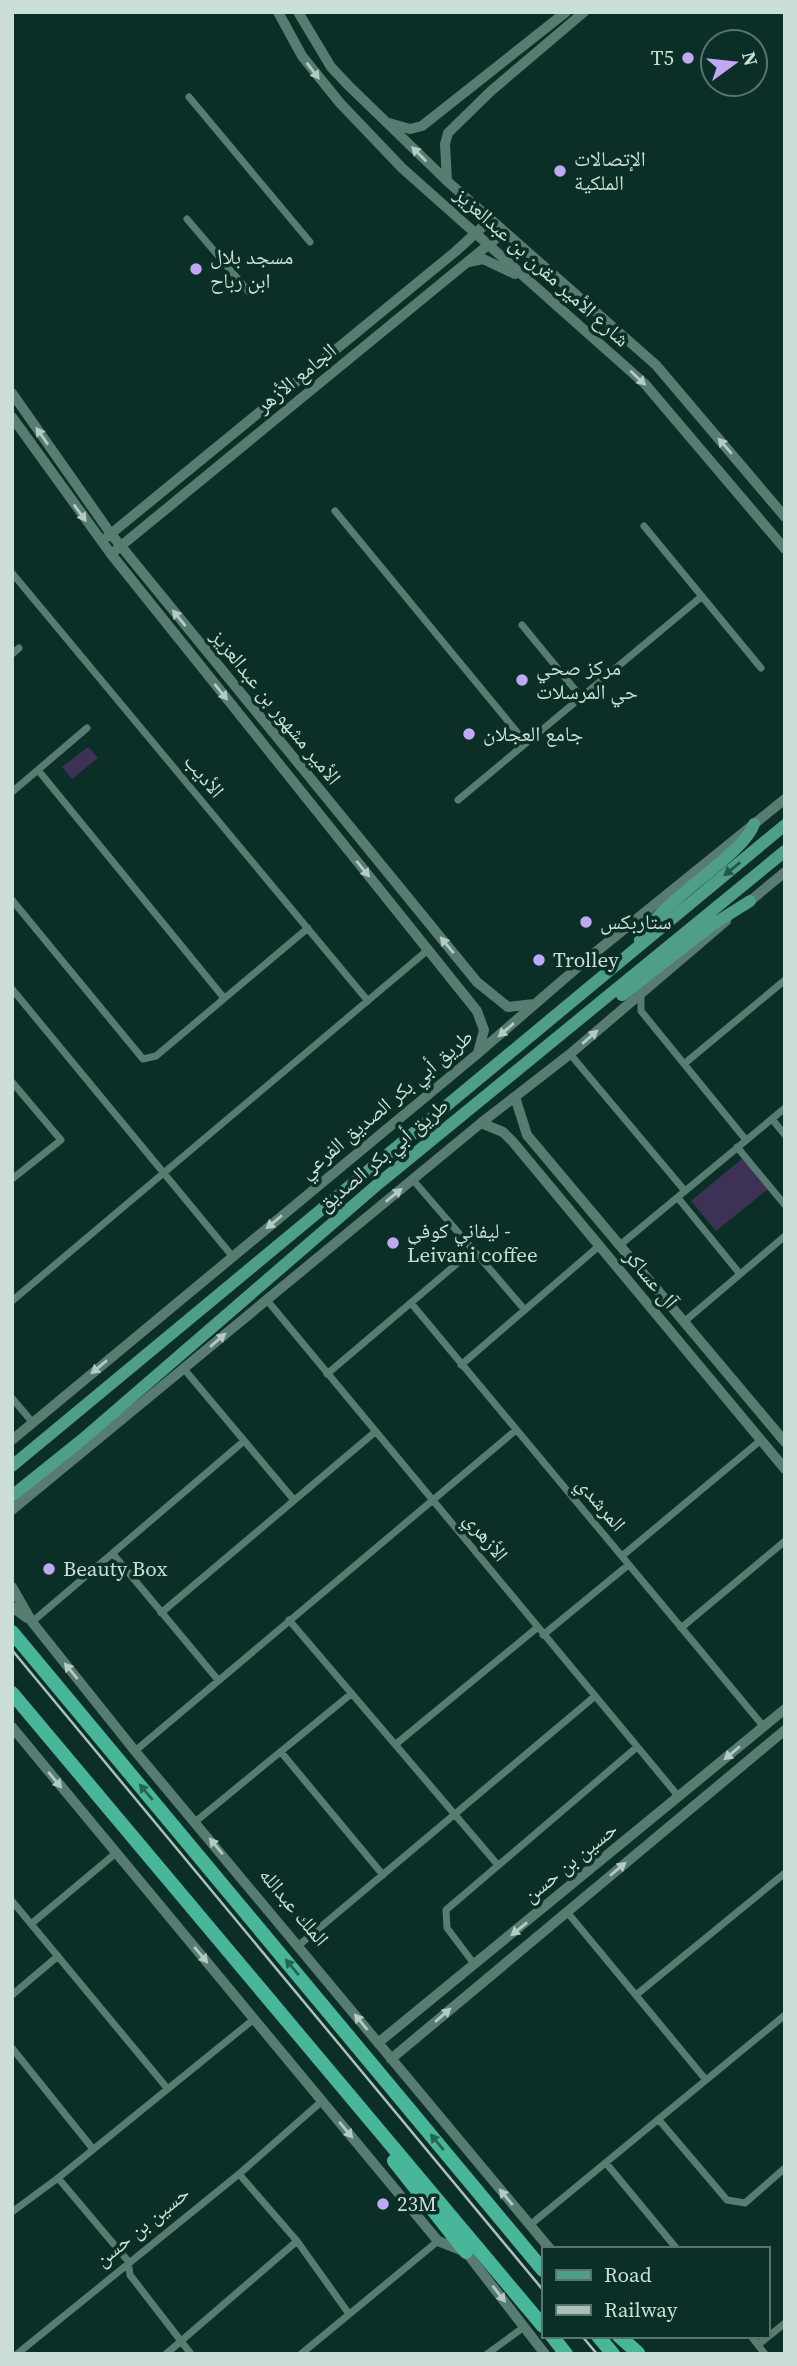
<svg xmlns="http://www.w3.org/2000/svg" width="797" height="2366" font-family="'Source Serif 4','Noto Naskh Arabic',serif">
	<rect width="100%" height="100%" fill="#0b2f26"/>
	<path fill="#3e3156" d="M88,747L98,758L72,779L62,767Z
		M743,1158L768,1189L716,1231L691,1201Z"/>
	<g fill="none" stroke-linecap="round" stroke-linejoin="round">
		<path stroke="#587c71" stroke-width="7" d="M189,97L310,242
			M187,219L249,292
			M335,511L526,743
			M644,526L761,668
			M12,573L368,1001
			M522,625L581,697
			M12,654L19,648
			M38,770L224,998
			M12,792L87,728
			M458,800L701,597
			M12,900L143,1059L156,1056L308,928
			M12,989L233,1257
			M641,994V1011L746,1140
			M570,1054L685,1191
			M684,1064L785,980
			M12,1082L61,1140L12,1179
			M772,1119L785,1135
			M737,1147L785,1205
			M413,1180L525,1310
			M678,1198L740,1274
			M620,1245L785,1108
			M266,1299L679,1797
			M12,1301L429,949
			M411,1303L764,1727
			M685,1321L785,1236
			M461,1365L599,1246
			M184,1369L294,1500
			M327,1374L473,1250
			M12,1398L33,1423
			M113,1554L218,1680
			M622,1556L761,1440
			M161,1613L375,1432
			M289,1620L497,1864
			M32,1622L244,1441
			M681,1628L785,1541
			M543,1635L627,1566
			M396,1744L538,1627
			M135,1751L516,1430
			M281,1752L383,1875
			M195,1822L351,1694
			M12,1901L167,2088
			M567,1912L706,2080
			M31,1924L116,1853
			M298,1946L594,1697
			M475,1965L447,1928L446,1910L637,1747
			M12,1995L58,1956
			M636,1995L785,1873
			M12,2048L93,2149
			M659,2120L727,2200L745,2203L785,2168
			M606,2163L677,2249
			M239,2174L297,2241L349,2314
			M58,2178L128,2261L130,2275L191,2354
			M12,2212L58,2178L254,2019
			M530,2225L785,2015
			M751,2336L765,2354
			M758,2345L785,2323
			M17,2354L239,2174L322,2101
			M166,2354L297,2241
			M301,2354L438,2241
			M487,2354L524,2327"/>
		<path stroke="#587c71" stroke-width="10" d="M278,12L302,56L340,103L402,168L645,384L785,549
			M298,12L331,67L349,86L447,181L656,365L785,517
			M389,123L410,129L422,126L566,12
			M447,181L445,144L448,133L491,91L584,12
			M469,262L483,259L515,274
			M12,393L111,534L477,982L508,1007L534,1004
			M12,417L111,554L477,1011L484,1030L478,1053
			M107,537L455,252L490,220
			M116,550L504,232
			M744,906L785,872
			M515,1097L527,1135L785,1442
			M481,1123L503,1132L513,1142L785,1469
			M12,1440L476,1055L586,960L785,799
			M12,1510L481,1123L570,1054L726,921
			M12,1587L32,1622L135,1751L550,2249
			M12,1607L27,1618
			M12,1727L438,2241L466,2252L545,2354
			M378,2043L785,1709
			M391,2059L785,1730"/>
		<path stroke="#4f9e89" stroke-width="12" d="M640,940C663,898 744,855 754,824
			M622,995L712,925L750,901
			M12,1466L785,825
			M12,1496L83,1439L378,1184L785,851"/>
		<path stroke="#49b599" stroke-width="14" d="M12,1632L543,2270
			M12,1693L543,2326
			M394,2161L466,2252
			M552,2336L566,2354
			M598,2336L613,2354
			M619,2336L638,2353"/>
		<path stroke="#aac0b8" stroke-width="2.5" d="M12,1650L543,2290
			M582,2336L597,2354"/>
	</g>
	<defs><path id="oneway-solid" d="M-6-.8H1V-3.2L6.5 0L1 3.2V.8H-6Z" transform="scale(1.75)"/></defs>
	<g fill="#b4cac3">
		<use href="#oneway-solid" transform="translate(313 71) rotate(53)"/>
		<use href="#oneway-solid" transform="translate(419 154) rotate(-135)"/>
		<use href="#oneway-solid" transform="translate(638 378) rotate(43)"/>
		<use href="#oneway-solid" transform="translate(42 436) rotate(-125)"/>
		<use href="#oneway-solid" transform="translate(725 446) rotate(-131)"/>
		<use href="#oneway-solid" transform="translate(80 513) rotate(54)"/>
		<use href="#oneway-solid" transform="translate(179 618) rotate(-129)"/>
		<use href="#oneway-solid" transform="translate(221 692) rotate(51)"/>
		<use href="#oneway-solid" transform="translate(363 869) rotate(51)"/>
		<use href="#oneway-solid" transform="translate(447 945) rotate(-130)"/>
		<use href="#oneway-solid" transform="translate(506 1030) rotate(139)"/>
		<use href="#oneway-solid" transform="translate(590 1037) rotate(-41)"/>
		<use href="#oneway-solid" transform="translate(394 1195) rotate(-39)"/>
		<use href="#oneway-solid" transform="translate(274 1222) rotate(140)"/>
		<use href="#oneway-solid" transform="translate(218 1340) rotate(-41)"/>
		<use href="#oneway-solid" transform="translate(99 1367) rotate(140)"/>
		<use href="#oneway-solid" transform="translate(71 1671) rotate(-129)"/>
		<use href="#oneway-solid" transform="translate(732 1753) rotate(140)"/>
		<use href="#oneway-solid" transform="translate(55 1780) rotate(50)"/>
		<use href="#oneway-solid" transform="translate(216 1846) rotate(-130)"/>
		<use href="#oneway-solid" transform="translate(618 1869) rotate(-40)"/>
		<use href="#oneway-solid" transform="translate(519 1929) rotate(141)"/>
		<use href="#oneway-solid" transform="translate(201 1955) rotate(50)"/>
		<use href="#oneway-solid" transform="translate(443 2015) rotate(-41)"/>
		<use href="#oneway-solid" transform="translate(361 2022) rotate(-129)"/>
		<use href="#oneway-solid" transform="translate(346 2130) rotate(50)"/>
		<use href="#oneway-solid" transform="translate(506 2197) rotate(-130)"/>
		<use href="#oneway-solid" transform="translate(499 2294) rotate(52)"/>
	</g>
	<use fill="#235649" href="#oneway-solid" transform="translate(732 869) rotate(141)"/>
	<g fill="#246554">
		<use href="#oneway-solid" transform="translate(146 1792) rotate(-130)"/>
		<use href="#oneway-solid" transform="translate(292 1967) rotate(-130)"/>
		<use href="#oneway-solid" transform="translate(437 2142) rotate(-130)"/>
	</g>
	<g fill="#c1a8f3" stroke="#0b2f26" stroke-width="2.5">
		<circle cx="688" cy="58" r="7"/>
		<circle cx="560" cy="171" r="7"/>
		<circle cx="196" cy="269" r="7"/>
		<circle cx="522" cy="680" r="7"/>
		<circle cx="469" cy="734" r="7"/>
		<circle cx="586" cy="922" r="7"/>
		<circle cx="539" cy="960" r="7"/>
		<circle cx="393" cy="1243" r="7"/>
		<circle cx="49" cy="1569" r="7"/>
		<circle cx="383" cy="2204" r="7"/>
	</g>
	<g text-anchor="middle" stroke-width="7" stroke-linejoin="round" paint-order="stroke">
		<g font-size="21" fill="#cbded7" stroke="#0b2f26" text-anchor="start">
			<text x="674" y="65" text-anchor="end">T5</text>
			<text x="574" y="166">الإتصالات<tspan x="574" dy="24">الملكية</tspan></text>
			<text x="210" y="264">مسجد بلال<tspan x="210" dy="24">ابن رباح</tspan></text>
			<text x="536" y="675">مركز صحي<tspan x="536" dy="24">حي المرسلات</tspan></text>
			<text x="483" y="741">جامع العجلان</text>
			<text x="600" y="929">ستاربكس</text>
			<text x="553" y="967">Trolley</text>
			<text x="407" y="1238">ليفاني كوفي -<tspan x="407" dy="24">Leivani coffee</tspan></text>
			<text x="63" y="1576">Beauty Box</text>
			<text x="397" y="2211">23M</text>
		</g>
		<g font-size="21" fill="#cbded7" stroke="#0b2f26">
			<text transform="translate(542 267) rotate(42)" y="7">شارع الأمير مقرن بن عبدالعزيز</text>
			<text transform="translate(296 378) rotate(-39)" y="7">الجامع الأزهر</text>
			<text transform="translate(276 707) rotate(51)" y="7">الأمير مشهور بن عبدالعزيز</text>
			<text transform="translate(204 776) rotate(50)" y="7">الأديب</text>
			<text transform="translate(386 1104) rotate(-40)" y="7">طريق أبي بكر الصديق الفرعي</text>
			<text transform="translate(383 1155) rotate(-40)" y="7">طريق أبي بكر الصديق</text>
			<text transform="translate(651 1279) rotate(50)" y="7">آل عساكر</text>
			<text transform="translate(601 1504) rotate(50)" y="7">المرشدي</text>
			<text transform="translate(486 1537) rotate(51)" y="7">الأزهري</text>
			<text transform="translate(570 1862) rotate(-39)" y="7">حسين بن حسن</text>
			<text transform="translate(294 1907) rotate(50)" y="7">الملك عبدالله</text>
			<text transform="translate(142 2226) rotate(-39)" y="7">حسين بن حسن</text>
		</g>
	</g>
	<rect width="797" height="2366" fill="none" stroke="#cbded7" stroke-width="28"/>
	<rect x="542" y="2247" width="228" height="91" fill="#0b2f26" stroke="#58756d" stroke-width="2"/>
	<rect x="556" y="2270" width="35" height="10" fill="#4f9e89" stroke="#58756d" stroke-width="2"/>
	<text x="604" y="2282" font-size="21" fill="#cbded7">Road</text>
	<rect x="556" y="2305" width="35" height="10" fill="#aac0b8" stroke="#58756d" stroke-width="2"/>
	<text x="604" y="2317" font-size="21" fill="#cbded7">Railway</text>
	<g transform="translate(734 63) rotate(75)"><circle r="33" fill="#0b2f26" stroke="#58756d" stroke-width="2"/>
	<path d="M0-5L12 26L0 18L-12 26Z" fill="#c1a8f3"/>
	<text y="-10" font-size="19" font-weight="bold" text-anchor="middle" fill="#cbded7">N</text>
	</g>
</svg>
